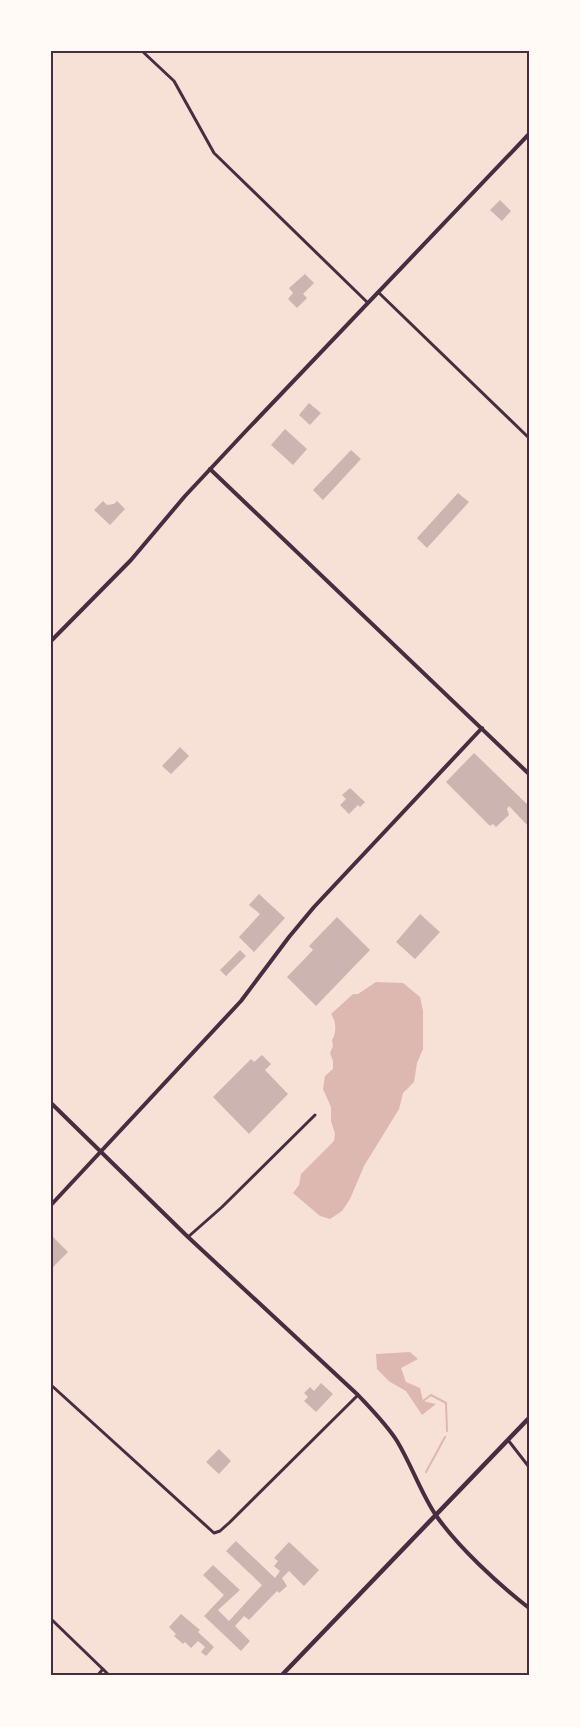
<svg xmlns="http://www.w3.org/2000/svg" width="580" height="1727" font-family="'IBM Plex Sans',sans-serif">
	<rect width="100%" height="100%" fill="#f7e1d7"/>
	<path fill="#dcb8b0" d="M376,982L403,983L420,997L423,1011V1049L417,1063L414,1082L403,1093L399,1109L364,1166L350,1199L342,1211L330,1219L320,1216L293,1193L299,1185L301,1174L334,1141L335,1134L331,1121V1107L323,1089L325,1076L333,1069V1061L330,1053L333,1046L332,1040C337,1032 336,1021 331,1014L353,994H358Z
		M410,1352L418,1359L401,1368L406,1382L420,1388L423,1401L436,1404L422,1415L406,1391L390,1382L377,1369L376,1354Z"/>
	<g fill="none" stroke-linecap="round" stroke-linejoin="round">
		<path stroke="#dcb8b0" stroke-width="2" d="M423,1401L431,1395L446,1403L447,1431
			M426,1472L445,1437"/>
	</g>
	<path fill="#ccb4b1" d="M500,200L511,211L502,221L490,210Z
		M305,274L314,283L303,294L307,298L297,308L288,299L293,293L289,288Z
		M309,403L321,413L310,425L299,415Z
		M285,429L307,449L293,465L271,445Z
		M351,450L361,459L323,500L313,490Z
		M458,493L469,502L427,548L417,538Z
		M103,501L107,505L114,504L117,501L125,509L110,525L94,510Z
		M180,747L189,756L171,774L162,766Z
		M474,753L529,806V827L509,806L507,809L509,815L496,827L493,824L490,826L446,782Z
		M350,788L365,802L360,807L358,805L349,814L340,805L346,799L342,795Z
		M259,894L285,918L254,952L239,937L260,914L249,905Z
		M420,914L440,932L415,959L396,942Z
		M337,917L370,950L316,1006L287,977L313,950L309,946Z
		M240,950L246,956L226,976L220,970Z
		M262,1055L271,1064L265,1070L288,1094L249,1134L213,1097L251,1059L254,1062Z
		M51,1235L68,1252L53,1267L51,1265Z
		M321,1383L333,1394L316,1412L304,1401L308,1397L304,1393L310,1387L314,1391Z
		M219,1449L231,1461L219,1474L206,1462Z
		M236,1541L275,1578L280,1571L274,1566L278,1561L274,1558L289,1542L319,1570L304,1586L289,1571L282,1578L287,1586L279,1593L277,1591L249,1620L244,1616L235,1626L250,1641L241,1651L204,1616L224,1595L203,1575L213,1565L240,1590L218,1610L229,1621L262,1585L226,1551Z
		M181,1614L200,1630L198,1632L214,1647L206,1656L201,1652L205,1647L198,1641L191,1648L185,1642L183,1644L174,1636L176,1634L169,1627Z"/>
	<g fill="none" stroke-linecap="round" stroke-linejoin="round">
		<path stroke="#4a2c40" stroke-width="3" d="M142,51L174,81L214,153L368,303
			M378,292L529,438
			M188,1237L222,1207L315,1115
			M51,1385L214,1533L220,1531L229,1523L358,1395
			M508,1440L529,1467
			M51,1619L110,1676
			M97,1676L103,1669"/>
		<path stroke="#4a2c40" stroke-width="4" d="M51,641L131,560L185,496L244,433L529,134
			M51,1103L188,1237L358,1395C372,1410 386,1424 397,1441C411,1464 420,1491 435,1514C457,1546 498,1584 529,1608
			M51,1205L241,1001L289,937L314,907L482,728"/>
		<path stroke="#4a2c40" stroke-width="4" d="M210,469L529,774"/>
		<path stroke="#4a2c40" stroke-width="4.5" d="M281,1676L529,1418"/>
	</g>
	<rect width="580" height="1727" fill="none" stroke="#fffaf5" stroke-width="105"/>
	<rect x="52" y="52" width="476" height="1622" fill="none" stroke="#4a2c40" stroke-width="2"/>
</svg>
